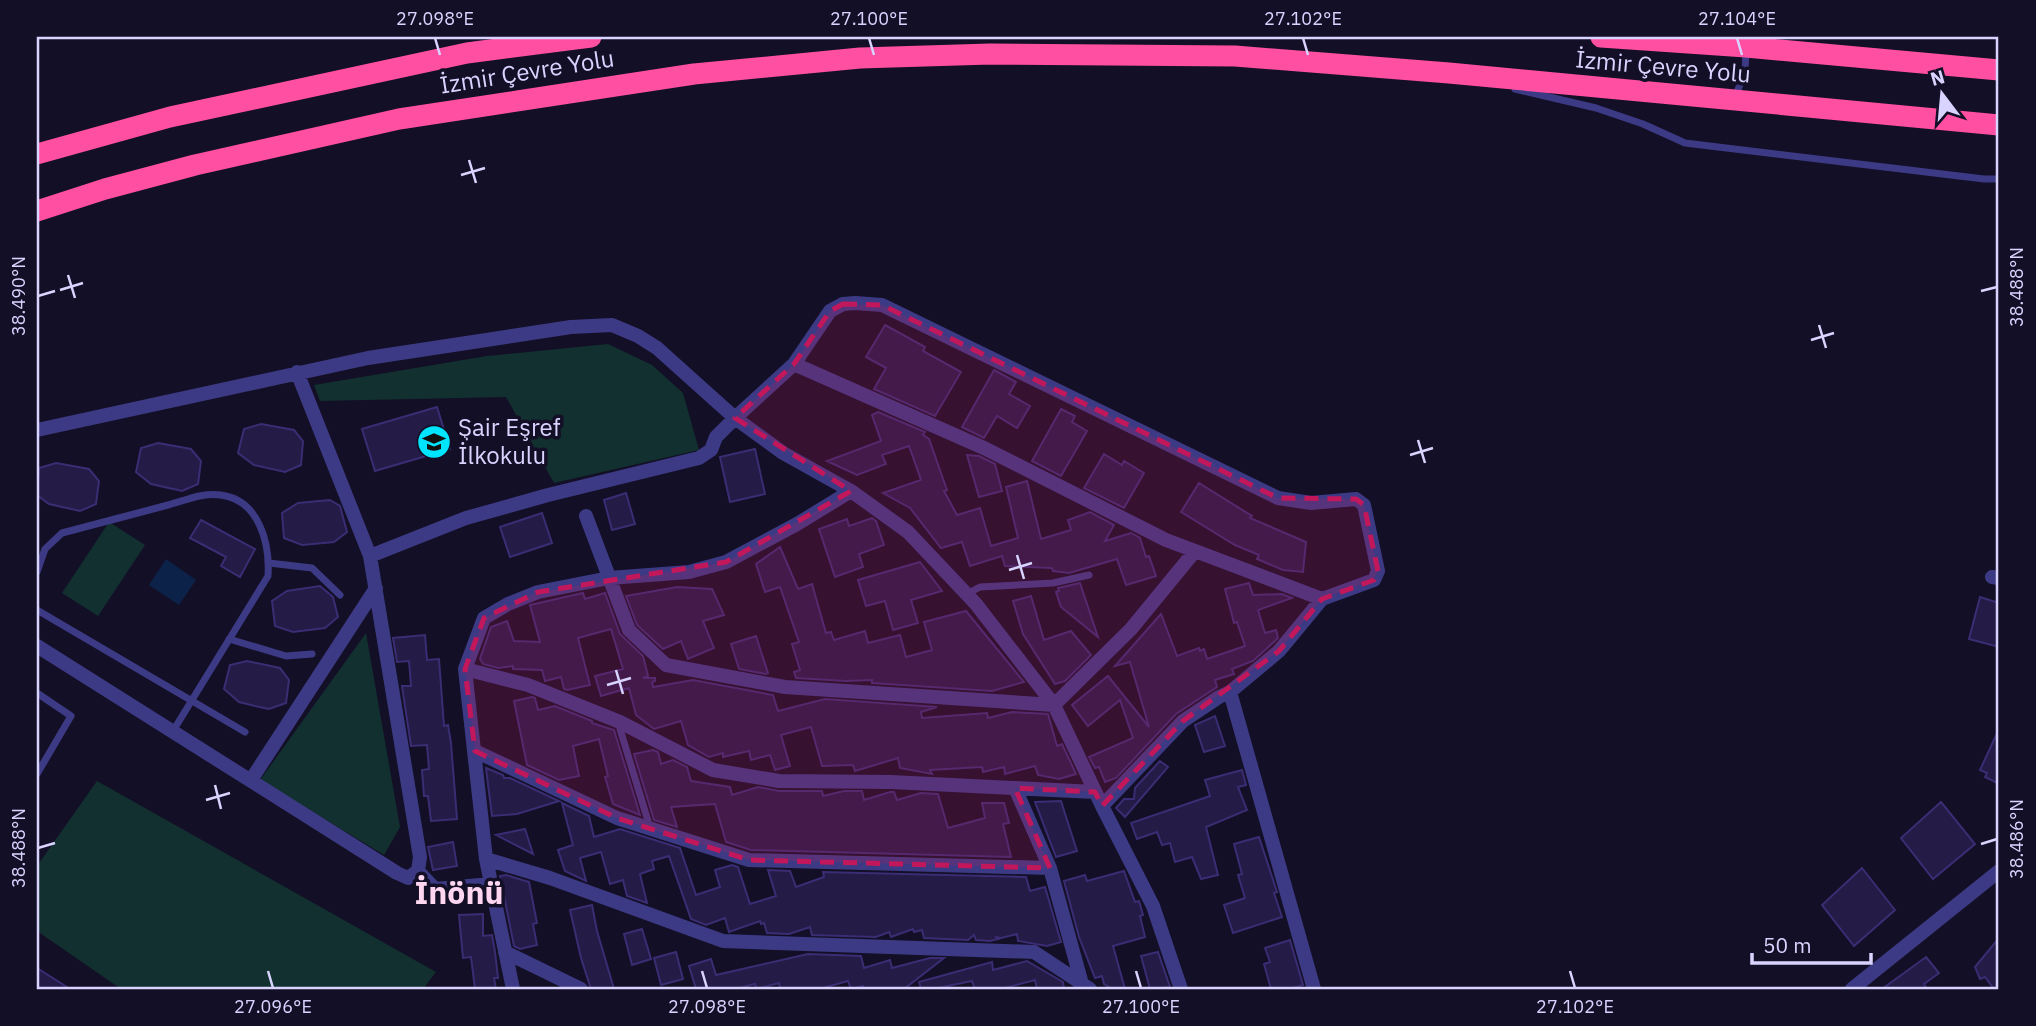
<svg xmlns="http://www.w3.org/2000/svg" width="2036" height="1026" font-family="'IBM Plex Sans',sans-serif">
	<rect width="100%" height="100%" fill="#130f26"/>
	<path fill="#12302f" d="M608,344L652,365L683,393L699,450L554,483L506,397L320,401L314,385L487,356Z
		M109,522L145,545L98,616L62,593Z
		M366,633L400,827L384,855L260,780Z
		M97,781L436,972L423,989H121L37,931V866Z"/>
	<path fill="#0c2248" d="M166,559L196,580L179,605L149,585Z"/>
	<path fill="#241b47" stroke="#3b2d73" stroke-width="2" d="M885,325L925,347L923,351L961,372L935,416L874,389L886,368L866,357Z
		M994,370L1016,382L1009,394L1030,406L1017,428L997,416L984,438L962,427Z
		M437,407L450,449L375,471L362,429Z
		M1061,409L1075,416L1072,422L1087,431L1061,476L1032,461Z
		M878,412L925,432L923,435L929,439L947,490L944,491L957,515L980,508L991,546L1018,538L1006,487L1027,481L1041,539L1071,530L1068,520L1090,512L1114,525L1105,541L1131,533L1140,538L1146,557L1149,556L1156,576L1126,585L1117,559L1069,573L1053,571L1052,568L1005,566L1002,556L970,566L962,542L941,548L910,508L883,493L921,480L909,446L882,455L886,464L857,475L827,461L881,441L872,415Z
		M261,424L294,430L303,441L301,465L285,472L254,465L238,453L244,429Z
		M158,443L191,449L201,461L198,484L182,491L151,484L136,472L141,448Z
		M755,449L765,494L730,502L720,457Z
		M1104,454L1122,465L1124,461L1144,473L1124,508L1084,488Z
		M967,455L979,456L995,464L1002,491L979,497Z
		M56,463L89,469L99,481L96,504L80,511L49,504L37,495L39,468Z
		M1199,483L1252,516L1250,518L1306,542L1303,572L1283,570L1257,559L1259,555L1235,545L1181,512Z
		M626,493L635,524L612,530L604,500Z
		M330,500L340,506L347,532L334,542L302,545L284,538L282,513L298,503Z
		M542,513L552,543L510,557L500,527Z
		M872,518L876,521L884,545L859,554L863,567L835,577L819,529L847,519L849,526Z
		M201,520L255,549L240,577L221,566L226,557L190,538Z
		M780,547L798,589L812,584L826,633L831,632L834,640L865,631L868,643L900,635L906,657L932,650L924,622L966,611L1024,682L992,691L872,683V680L846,681L796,678L794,672L800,670L792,644L799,642L780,587L765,592L756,564Z
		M920,562L942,591L911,600L918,623L893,630L885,601L866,606L858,580Z
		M1080,583L1098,637L1061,607L1056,592L1059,591L1058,588Z
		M1249,583L1253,595L1282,594L1292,598L1258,610L1265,633L1276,630L1278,638L1253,661L1232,669L1234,674L1215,680L1217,687L1176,714L1116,778L1105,782L1099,767L1095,768L1089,757L1133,738L1120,700L1088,726L1072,705L1108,676L1149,727L1130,662L1115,666L1161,614L1177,656L1199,648L1200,651L1204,649L1207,659L1245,646L1237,622L1234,623L1225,589Z
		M320,586L333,597L338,617L325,628L293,632L275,626L272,601L287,591Z
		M677,587L712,589L724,615L703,621L714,648L688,659L681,641L663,649L637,625L626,596Z
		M583,593L585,599L605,593L620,634L643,656L648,676L643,678H655V681L652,682L653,687L693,680L773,695L778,711L825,699L937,707L921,712L922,718L987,713L988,718L1012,712L1048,714L1057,746L1062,744L1076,774L1059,779L1038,775L1035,766L1005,774L1004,767L983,772L982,767L930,770L932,774L900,768L898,758L855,771L853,765L822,766L811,727L781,735L790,766L775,770L770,755L751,760L749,751L723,757V753L709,757L688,745L681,721L654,729L636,715L629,688L601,696L595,676L623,669L611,629L578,638L590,685L567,690L564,689L561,677L545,681L542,670L513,669V666L498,668L483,664L480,659L491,627L507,621L514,641L540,642L530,605Z
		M1031,596L1044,640L1071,631L1091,655L1065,681L1055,684L1023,634L1013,601Z
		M1980,597L1999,603V647L1969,639Z
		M425,635L427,660L439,659L444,726L448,725L451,743L457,819L431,821L428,796H424L422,770L429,769L427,745L411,746L402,686H411L409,661L397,662L393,638Z
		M756,636L768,673L766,674L739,669L731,644Z
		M247,661L280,668L289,680L286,703L269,709L259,707L239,702L224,689L230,665Z
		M532,697L535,698L538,710L555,706L592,721V723L614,730L640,815L613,804L605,777L608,776L599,739L573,746L579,776L559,780L527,765L514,701Z
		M1215,716L1225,746L1204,752L1195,725Z
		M1999,729V784L1985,777L1987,773L1980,770Z
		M653,750L658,752L661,764L673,760L687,767L691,781L730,787L732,795L758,787L779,791H822L823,796L844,791H862L864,800L890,792H894L897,800L921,793L938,794L948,828L985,818L982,803H1004L1009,823L1003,824L1011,857L751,850L726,842L715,804L671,807L677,827L654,820L634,754Z
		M1160,761L1168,767L1125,817L1116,808L1124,799H1134L1135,788Z
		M486,768L503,775L504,778H510L559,801L517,814L492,816Z
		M1242,770L1246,785L1238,787L1247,810L1206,827L1218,875L1201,879L1192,857L1175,862L1170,843L1162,845L1157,832L1137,839L1131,823L1210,796L1205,780Z
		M1061,801L1077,851L1056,857L1035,802Z
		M1941,802L1975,844L1933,879L1901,838Z
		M562,803L589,816L594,837L620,829L680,848L696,895L720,887L715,870L732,865L738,867L750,904L776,896L768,870L790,871L796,887L824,877L823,872L1026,877L1030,891L1045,887L1061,942L1047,946L1018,941L1017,934L1001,938L995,937L998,939L990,941L976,940L974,935L968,940L924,938L922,930L914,932L913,929L891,937L889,932L876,937L812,935L810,927L789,934L767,933L764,923L761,924L760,921L729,932L725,918L706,925L691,919L669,856L652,861L654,869L640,874L647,903L627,896L623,880L610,884L601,852L580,858L586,881L565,871L558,850L573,845Z
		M525,829L533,854L496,835Z
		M1259,837L1277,892L1274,893L1282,917L1233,933L1224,905L1245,898L1238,875L1242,874L1234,844Z
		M453,842L457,866L433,870L428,847Z
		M1862,868L1895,910L1854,946L1822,905Z
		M1124,871L1135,902L1139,901L1143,915L1140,916L1145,937L1113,946L1125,989H1113L1104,984L1102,976L1095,978L1079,937L1064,881L1085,875L1087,881Z
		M506,875L529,882L537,923L533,924L537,945L520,949L514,946L500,876Z
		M592,905L597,931L614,989H591L581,958L570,910Z
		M483,914V936L492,935L495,952L498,978H494L496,989H475L471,957L463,958L459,915Z
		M642,929L651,959L632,965L624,934Z
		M1999,938V989H1994L1985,977L1980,979L1975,967Z
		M1290,940L1303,985L1289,989H1271L1264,964L1270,962L1265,948Z
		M676,952L683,979L661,985L654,958Z
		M1158,952L1170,987L1150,989L1141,956Z
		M808,954L861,956L864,968L890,960L892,968L930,958H944L904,989H864L863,986L851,989L848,981L819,989H780L779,983L756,989L755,984L735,989H696L689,966L711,959L716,975Z
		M1926,957L1939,973L1924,984L1927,989H1882Z
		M1027,961L1063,982L1064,989H1037L1035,980L1001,989H975L972,981L933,989H921L919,982L992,962L993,970Z
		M37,968L70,989H37Z"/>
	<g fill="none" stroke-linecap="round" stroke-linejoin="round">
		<path stroke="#3d3a85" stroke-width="7" d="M1515,89L1596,108L1643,124L1685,143L1984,179H1999
			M1735,97L1745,72L1746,51
			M269,563L312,568L340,595
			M37,572L45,549L62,533C97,524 133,514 168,505C184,501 203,492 221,495C259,500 270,543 268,576L173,731
			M967,594L980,587L1053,583L1089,575
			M37,610L245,732
			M229,639L286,656L312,654
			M37,693L71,716L37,774
			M620,723V729L648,821V828"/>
		<path stroke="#3d3a85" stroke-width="14" d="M794,364L984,448L1166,540L1322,599
			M37,430L368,358L571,327L612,325L638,336L657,348L735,418L783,453L851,491
			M586,516L629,630L666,665L785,687L1054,705L1131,629L1195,551
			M370,556L466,518L548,495L699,458L711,450L716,437L735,418L794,364L830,311L843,304L855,303L882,305L1278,498L1311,503L1356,499L1364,505L1378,571L1374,580L1322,599L1279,651L1230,692L1219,697L1183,721L1102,806
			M1992,577L1999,578
			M37,646L397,873L408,878L418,871L420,857L370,556L297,372
			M465,669L528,685L620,722L713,770L779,781L891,782L1095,792
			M1230,692L1314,989
			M475,751L617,818L749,860L1050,868
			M251,780L376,588
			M1015,788L1050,868L1082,984
			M486,859L550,878L723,941L1034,952L1090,989
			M418,871L435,889L491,884
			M505,952L581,989
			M513,989L486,859L465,669L484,618L508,604L538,592L609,578L689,572L726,562L797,524L851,491L908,532L976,604L1054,705L1102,806L1153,906L1181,989
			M1852,989L1999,871"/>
		<path stroke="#ff4fa3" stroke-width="21" d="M1601,37L1746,47L1999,70
			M37,154L170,117L467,53L591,37
			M37,211L105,189L195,165L399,119L694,74L860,58L990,54L1235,56L1449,73L1999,125"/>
	</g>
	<path fill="#c2185b" fill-opacity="0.2" stroke="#c2185b" stroke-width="5" stroke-dasharray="14 9" stroke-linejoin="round" d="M843,304L882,305L1278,498L1356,499L1364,505L1378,571L1374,580L1322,599L1279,651L1183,721L1102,806L1095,792L1015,788L1050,868L749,860L617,818L475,751L465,669L484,618L538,592L726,562L851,491L735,418L794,364L830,311Z"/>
	<path fill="none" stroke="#d9d4ff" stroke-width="2.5" d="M435,38L440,55M869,38L874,55M1303,38L1308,55M1737,38L1742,55M469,160L476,183M461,175L485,168M68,275L75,298M60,290L83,283M1981,291L1997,287M38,296L55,291M1819,325L1826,348M1811,340L1834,333M1418,440L1425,463M1410,455L1433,448M1017,555L1024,579M1009,570L1032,563M616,670L623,694M607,685L631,678M215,785L221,809M206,800L230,793M1981,844L1997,839M38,848L55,843M268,971L273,988M702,971L707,988M1136,971L1141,988M1570,971L1575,988"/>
	<defs>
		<g id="school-disc" transform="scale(1.75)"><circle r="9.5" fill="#00e5ff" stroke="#130f26"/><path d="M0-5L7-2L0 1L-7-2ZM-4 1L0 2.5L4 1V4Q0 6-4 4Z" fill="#111"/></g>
	</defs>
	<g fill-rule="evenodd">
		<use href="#school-disc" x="434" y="442"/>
	</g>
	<g text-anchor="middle" stroke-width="7" stroke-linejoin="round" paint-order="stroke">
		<g font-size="24" fill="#d9d4ff" stroke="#130f26">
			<text transform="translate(1663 67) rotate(5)" y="8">İzmir Çevre Yolu</text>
			<text transform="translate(527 72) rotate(-9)" y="8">İzmir Çevre Yolu</text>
		</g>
		<g font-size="24" fill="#d9d4ff" stroke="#130f26" text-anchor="start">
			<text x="458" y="436">Şair Eşref<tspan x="458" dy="28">İlkokulu</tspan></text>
		</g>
		<g font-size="32" font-weight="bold" fill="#ffd6f0" stroke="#130f26">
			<text x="459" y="904">İnönü</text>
		</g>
	</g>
	<rect width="2036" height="1026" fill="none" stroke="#130f26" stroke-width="77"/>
	<g transform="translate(1942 94) rotate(344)" stroke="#130f26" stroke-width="5" paint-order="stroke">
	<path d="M0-5L12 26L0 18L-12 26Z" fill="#d9d4ff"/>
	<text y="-10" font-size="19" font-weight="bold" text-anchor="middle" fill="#d9d4ff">N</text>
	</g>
	<path d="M1752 953v10h119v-10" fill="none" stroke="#d9d4ff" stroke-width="3.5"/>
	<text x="1763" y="953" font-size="21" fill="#d9d4ff" stroke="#130f26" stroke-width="5" paint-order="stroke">50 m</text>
	<rect x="38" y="38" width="1959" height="950" fill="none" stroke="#d9d4ff" stroke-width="2.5"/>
	<g font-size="18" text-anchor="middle" fill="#d9d4ff">
		<text x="435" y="25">27.098°E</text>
		<text x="869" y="25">27.100°E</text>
		<text x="1303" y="25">27.102°E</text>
		<text x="1737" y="25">27.104°E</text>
		<text transform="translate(2017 287) rotate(-90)" y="6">38.488°N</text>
		<text transform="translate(19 296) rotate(-90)" y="6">38.490°N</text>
		<text transform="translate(2017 839) rotate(-90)" y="6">38.486°N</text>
		<text transform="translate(19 848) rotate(-90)" y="6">38.488°N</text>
		<text x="273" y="1013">27.096°E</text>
		<text x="707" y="1013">27.098°E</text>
		<text x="1141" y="1013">27.100°E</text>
		<text x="1575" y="1013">27.102°E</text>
	</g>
</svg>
